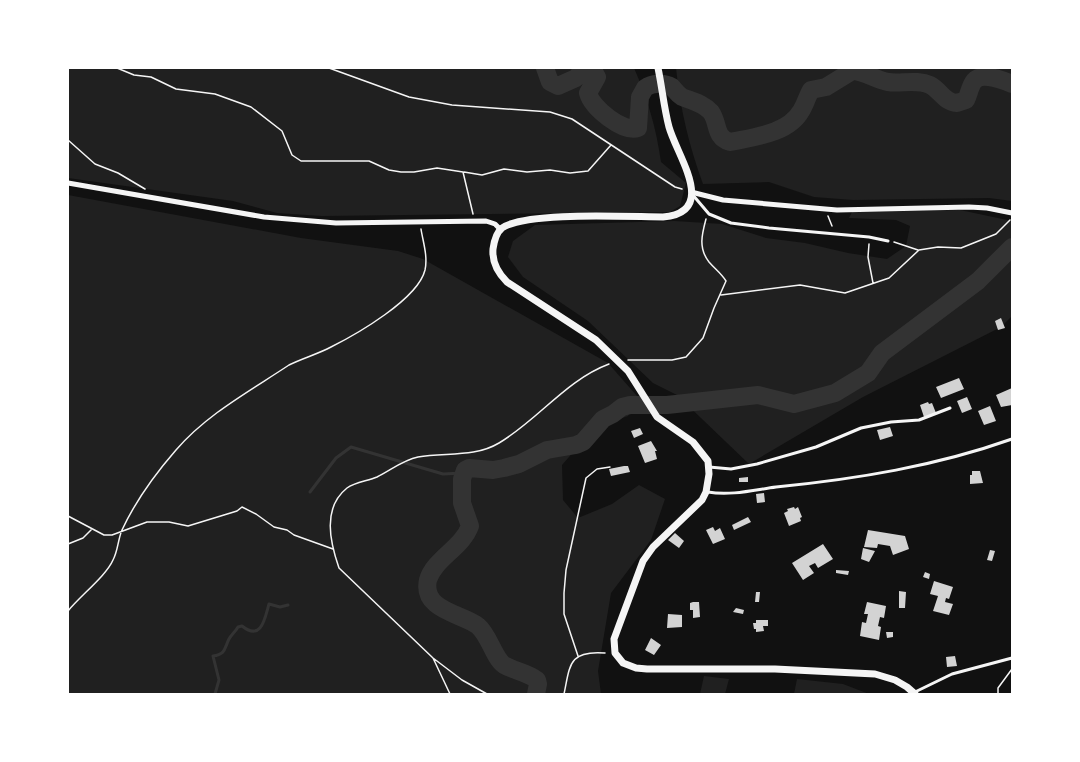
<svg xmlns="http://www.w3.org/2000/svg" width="1080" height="762" font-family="Figtree,sans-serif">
	<rect width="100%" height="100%" fill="#111"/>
	<path fill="#202020" d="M68,68H634C648,100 656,127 661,162L686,183L680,206L670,212L322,216L277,213L233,201L68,178Z
		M676,68H1012V201L989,198L853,200L814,197L769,182L703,184C689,146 680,108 676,68Z
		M68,195L301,238L398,251L423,259L608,363L637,396L628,416L595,427L562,465L563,500L578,518L612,504L639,485L665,499L651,540L611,593L598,671L601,694H68Z
		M960,210L1012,221V316L1001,327L863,397L749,464L677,395L653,383L588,321L523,277L508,257L513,241L535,225L674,221L722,224L766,238L805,243L848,253L887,259L906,246L910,226L896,220L849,218L852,212Z
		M704,676L729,679L725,694H700Z
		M797,679L843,684L869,694H794Z"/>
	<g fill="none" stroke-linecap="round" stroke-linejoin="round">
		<path stroke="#333" stroke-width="3" d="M310,492L336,458L351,447L443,474L463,473
			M215,694L219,680L213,656C226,654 224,649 229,639C231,635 236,631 238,627L242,626C262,642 265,617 269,604L280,607L288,605"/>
		<path stroke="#333" stroke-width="18" d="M545,68L550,82L558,86L576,78L584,68
			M592,68L597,77L588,93C592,108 623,133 638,128L640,97L645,88C652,83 664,82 672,87C675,90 677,94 682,97C692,101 703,103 711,112C719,123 714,137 730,142C753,137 788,134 801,111C805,105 807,97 811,90L826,87L852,71C865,71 875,80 888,82C901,84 917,79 930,85C941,91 944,102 957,103L966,100C969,94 970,86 974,81C982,72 1003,80 1012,84
			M536,694L538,684L537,680C527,672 514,671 504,665C494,658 489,635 478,626C464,614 421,611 428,580C434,559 462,548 470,526L462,503V479L465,470L469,468L493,470L504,468L519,464L547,450L576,445L583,442L603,419L613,414L622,407L630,405H667L758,395L794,404L835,393L868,373L882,353L978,281L1012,247"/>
	</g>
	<path fill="#d3d3d3" d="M1001,318L1005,328L998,330L995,321Z
		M959,378L964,389L941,398L936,387Z
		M1012,388V405L1001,407L996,395Z
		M967,397L972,409L962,413L957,401Z
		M928,402L929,404L932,403L936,413L924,417L920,405Z
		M990,406L996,421L984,425L978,411Z
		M890,427L893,436L880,440L877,430Z
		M640,428L643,434L634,438L631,431Z
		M651,441L657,451H655L657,459L645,463L638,446Z
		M624,466H628L630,472L611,476L609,469Z
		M972,471H980L983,483L970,484V475H972Z
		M748,477V482H739V478Z
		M764,493L765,502L757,503L756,494Z
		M794,507L795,509L798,507L802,517L800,518L801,521L789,526L784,513L788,511L787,509Z
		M748,517L751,522L734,530L732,525Z
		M713,527L715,531L720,528L725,539L713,544L706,530Z
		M868,530L905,536L909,549L893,555L890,546L878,544L877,548L864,547Z
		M675,533L684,541L679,548L668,540Z
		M823,544L833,559L818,568L815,563L809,566L814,573L803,580L792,563Z
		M863,548L875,551L869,562L861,559Z
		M990,550L995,551L992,561L987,560Z
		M836,570L849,571L848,575L836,573Z
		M925,572L930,574L929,579L923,577Z
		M934,581L953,587L949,599L946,598L945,602L953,604L949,615L933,611L938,596L930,594Z
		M899,591L906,592L905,608H899Z
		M756,592H760L759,602H755Z
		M693,602H699L700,617L693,618V610H690V603Z
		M867,602L886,606L884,618L880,617L878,626L881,627L879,640L860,636L862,622L866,623L868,614H864Z
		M736,608L744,610L743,614L733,612Z
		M668,614L682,615V627L667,628Z
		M756,620H768V626H763L764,631L756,632V629H754L753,623H756Z
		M886,632H893V637L887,638Z
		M651,638L661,645L654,655L645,650Z
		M955,656L957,666L947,667L946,657Z"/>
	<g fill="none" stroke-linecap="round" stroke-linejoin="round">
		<path stroke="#f5f5f5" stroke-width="1.5" d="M117,68L134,75L151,77L176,89L215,94L251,107L282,131L292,155L301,161H369L389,170L401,172H414L437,168L463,172L473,214
			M329,68L409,97L452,105L550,112L572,119L675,187L682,189
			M68,140L95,164L118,173L145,189
			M464,172L482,175L504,169L527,172L550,170L570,173L588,171L611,145
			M828,216L832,226
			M894,242L918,250
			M869,244L868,257L873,283
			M721,295L800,285L845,293L889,278L919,250L938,247L961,248L996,234L1010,220
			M628,360H672L686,357L703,338L714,308L726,281C721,273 715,269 709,262C698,248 702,234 706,219
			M68,516L104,535H112L147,522H169L188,526L237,511L242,507L256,514L274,527L287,530L294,535L333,549
			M68,544L83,538L91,530
			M68,611C80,596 106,576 113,560C118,551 118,539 122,530C135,502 156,473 176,450C207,414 250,391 289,365C303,358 318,354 331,347C357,334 418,299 425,270C428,256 423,242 421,229
			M578,656L564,614V593L566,570L586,478L597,469L610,467
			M433,658L450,694
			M487,694L462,680L433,658L339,568C330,542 322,508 347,488C355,482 368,481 377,477C391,470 403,460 418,457C445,452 474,458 499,443C538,420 566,380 609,364
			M564,694C570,666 568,650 605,653
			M998,694V688L1012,669"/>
		<path stroke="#f5f5f5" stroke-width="3" d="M692,194L709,214L731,223L769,228L869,237L888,241
			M709,467L731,469L757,464L816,447L861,428L891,422L919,420L950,408
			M708,492C730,496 754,490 776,487C857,479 936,466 1012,439
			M915,692L952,674L1012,658"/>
		<path stroke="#f5f5f5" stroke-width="5" d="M68,183L264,217L336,223L486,221L495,224L500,229
			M691,192L723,200L837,210L969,207L987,208L1012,213"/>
		<path stroke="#f5f5f5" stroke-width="7" d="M658,68C662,87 664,108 669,127C677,156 719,212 663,217C631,217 526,211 502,228C497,232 494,242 493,249C492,261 498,273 507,282L596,340L628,371L657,417L693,442L708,461L709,474L706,492L702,500L653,547L643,561L614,639L615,653L623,663L636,668L647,669H775L875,674L895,680L907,687L915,694"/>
	</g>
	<rect width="1080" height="762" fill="none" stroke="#ffffff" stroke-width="138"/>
</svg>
